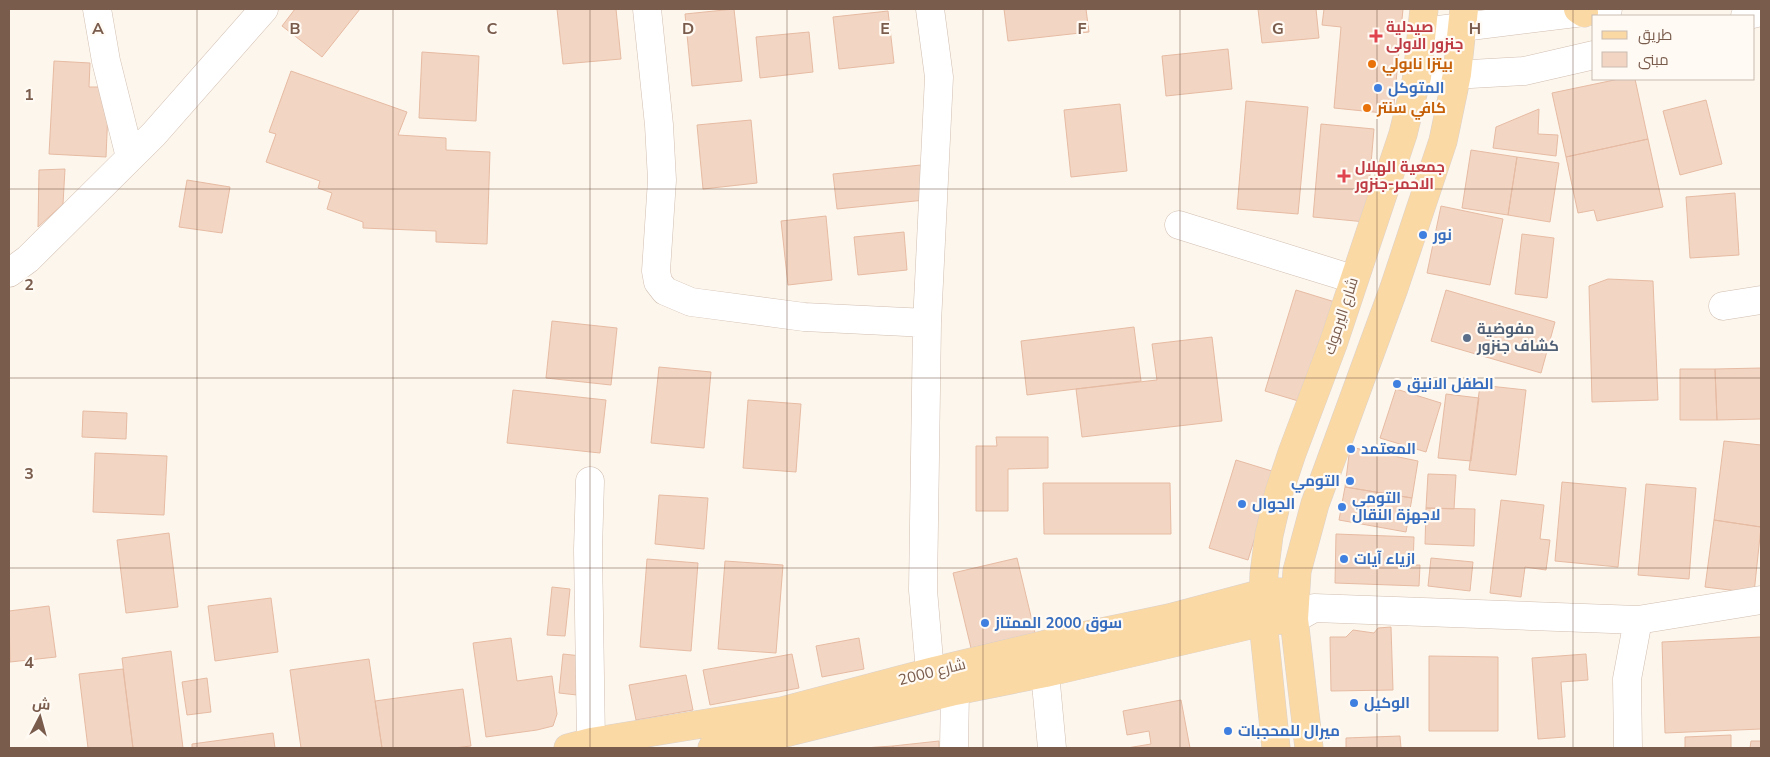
<svg xmlns="http://www.w3.org/2000/svg" width="1770" height="757" font-family="'Nunito Sans',Cairo,sans-serif">
	<rect width="100%" height="100%" fill="#fdf6ec"/>
	<path fill="#f3d5c3" stroke="#e6bba3" d="M295,9H360L322,57L282,26Z
		M557,9H616L621,59L563,64Z
		M734,9L742,81L692,86L685,14Z
		M1004,9H1086L1089,32L1008,41Z
		M1258,9H1316L1319,38L1262,43Z
		M1324,9H1403L1393,114L1334,108L1341,27L1322,25Z
		M888,11L894,63L839,69L833,17Z
		M809,32L813,72L760,78L756,37Z
		M1228,49L1232,89L1166,96L1162,56Z
		M422,52L479,56L476,121L419,118Z
		M54,61L90,63L89,87H109L106,157L49,154Z
		M291,71L407,112L398,135L446,138V150L490,152L487,244L436,242V231L363,228V222L327,209L332,193L318,188L320,181L266,162L276,134L269,132Z
		M1619,79H1635L1648,139L1566,157L1552,93Z
		M1706,100L1722,164L1680,175L1663,111Z
		M1246,101L1308,107L1298,214L1237,209Z
		M1120,104L1127,171L1071,177L1064,110Z
		M1539,109L1538,134L1558,135L1556,156L1493,148L1496,127Z
		M751,120L757,183L703,189L697,125Z
		M1321,124L1374,129L1366,222L1313,217Z
		M1648,139L1663,207L1597,221L1594,210L1578,213L1566,157Z
		M1471,150L1517,157L1508,215L1462,208Z
		M1517,157L1559,163L1550,222L1508,215Z
		M921,165L925,200L837,209L833,174Z
		M65,169L63,204L38,227L39,170Z
		M187,180L230,187L222,233L179,227Z
		M1735,193L1739,255L1690,258L1686,197Z
		M1441,206L1503,219L1490,285L1427,273Z
		M826,216L832,280L788,285L781,221Z
		M904,232L907,270L858,275L854,237Z
		M1522,234L1554,238L1547,298L1515,294Z
		M1608,279L1653,281L1658,400L1592,402L1589,286Z
		M1296,290L1335,302L1305,403L1265,391Z
		M1446,290L1555,322L1541,373L1431,341Z
		M552,321L617,328L611,385L546,378Z
		M1134,327L1141,381L1027,395L1021,341Z
		M1212,337L1222,421L1082,437L1076,389L1157,380L1152,344Z
		M659,367L711,372L704,448L651,443Z
		M1761,368V419L1717,420L1715,369Z
		M1680,369H1715L1717,420H1680Z
		M1480,385L1526,390L1516,475L1469,470Z
		M1396,389L1441,403L1426,452L1380,438Z
		M513,390L606,400L600,453L507,443Z
		M1446,394L1479,398L1471,461L1438,458Z
		M748,400L801,404L796,472L743,468Z
		M83,411L127,413L126,439L82,437Z
		M996,437H1048V468L1008,469V511H976V446H997Z
		M1724,441L1761,445V527L1714,520Z
		M1350,447L1418,461L1412,498L1345,487Z
		M95,453L167,456L164,515L93,512Z
		M1236,460L1275,472L1248,560L1209,548Z
		M1428,474L1456,475L1454,509L1426,508Z
		M1562,482L1626,488L1618,567L1555,561Z
		M1043,483H1170L1171,534H1044Z
		M1646,484L1696,488L1689,579L1638,575Z
		M1345,487L1412,498L1406,532L1339,520Z
		M659,495L708,498L704,549L655,544Z
		M1501,500L1544,505L1540,539L1550,540L1546,570L1525,567L1521,597L1490,593Z
		M1426,508L1475,509L1474,546L1425,544Z
		M1714,520L1761,527L1754,593L1705,587Z
		M169,533L178,607L126,613L117,540Z
		M1336,534L1414,537L1413,565H1420L1419,586L1335,583Z
		M1017,558L1035,633L971,648L953,573Z
		M1431,558L1473,562L1470,591L1428,586Z
		M647,559L698,563L691,651L640,647Z
		M725,561L783,565L776,653L718,649Z
		M552,587L570,589L565,636L547,635Z
		M271,598L278,652L215,661L208,606Z
		M49,606L56,657L10,662L9,611Z
		M1391,627L1393,690L1331,691L1330,637H1346L1353,630L1374,633L1378,628Z
		M1761,637V729L1665,733L1662,642Z
		M511,638L517,681L552,676L557,714L553,726L537,730L486,737L473,643Z
		M859,638L864,669L822,677L816,646Z
		M171,651L183,748H133L122,658Z
		M563,654L581,656L577,695L559,693Z
		M792,654L799,688L710,705L703,670Z
		M1586,654L1588,680L1561,682L1565,737L1538,739L1532,658Z
		M1429,656L1498,657V731H1429Z
		M369,659L382,748H301L290,670Z
		M123,669L133,748H88L79,674Z
		M686,675L693,710L636,720L629,685Z
		M207,678L211,712L187,715L182,682Z
		M463,689L471,746L454,748H382L375,701Z
		M1181,700L1190,748H1127L1151,744L1149,731L1127,735L1123,711Z
		M273,733L275,748H192V744Z
		M1731,735V748H1685V737Z
		M1400,736L1401,748H1346V738Z
		M939,741V748H893V746Z
		M1751,741H1761V748H1750Z
		M893,746V748H864Z"/>
	<g fill="none" stroke-linecap="round" stroke-linejoin="round">
		<g stroke="#d1beb0" stroke-width="29">
			<path id="minor" d="M97,9L106,61L130,157
				M647,9L659,125L662,180L656,271L658,282L665,291L691,302L804,317L927,323
				M1745,16L1761,12
				M1422,32L1608,9
				M1417,77L1524,71L1594,55
				M1179,225L1353,279
				M9,273L28,259L154,134L264,9
				M1723,306L1761,300
				M590,481L588,550L591,742
				M1294,619L1314,608L1638,620L1761,600
				M930,672L923,590L927,323L939,77L930,9
				M1045,673L1052,748
				M954,748L955,691
				M1628,748L1627,679L1638,620"/>
		</g>
		<g stroke="#dad1cd" stroke-width="29">
			<path id="major" d="M1578,9L1584,13
				M568,748L591,742L782,711L930,672L1059,641L1169,618L1263,593L1281,592
				M712,748L789,732L955,691L1045,673L1263,622L1281,620
				M1276,748L1263,622L1264,574L1269,535L1279,492L1292,453L1333,344L1403,134L1417,77L1424,9
				M1309,748L1294,619L1297,571L1315,504L1394,288L1443,141L1457,74L1464,9"/>
		</g>
		<use href="#minor" stroke="#fff" stroke-width="28"/>
		<use href="#major" stroke="#fbd9a5" stroke-width="28"/>
	</g>
	<path fill="none" stroke="#7a5c4d" stroke-width="1" stroke-opacity="0.55" d="M197,9V748M393,9V748M590,9V748M787,9V748M983,9V748M1180,9V748M1377,9V748M1573,9V748M9,189H1761M9,378H1761M9,568H1761"/>
	<g fill="#e0444e" stroke="#fffaf3" stroke-width="2">
		<path d="M1373.5 28.5h5v5h5v5h-5v5h-5v-5h-5v-5h5z"/>
		<path d="M1341.5 168.5h5v5h5v5h-5v5h-5v-5h-5v-5h5z"/>
	</g>
	<g fill="#e8710a" stroke="#fffaf3" stroke-width="2">
		<circle cx="1372" cy="64" r="5"/>
		<circle cx="1367" cy="108" r="5"/>
	</g>
	<g fill="#3f7fe0" stroke="#fffaf3" stroke-width="2">
		<circle cx="1378" cy="88" r="5"/>
		<circle cx="1423" cy="235" r="5"/>
		<circle cx="1397" cy="384" r="5"/>
		<circle cx="1351" cy="449" r="5"/>
		<circle cx="1350" cy="481" r="5"/>
		<circle cx="1242" cy="504" r="5"/>
		<circle cx="1342" cy="507" r="5"/>
		<circle cx="1344" cy="559" r="5"/>
		<circle cx="985" cy="623" r="5"/>
		<circle cx="1354" cy="703" r="5"/>
		<circle cx="1228" cy="731" r="5"/>
	</g>
	<circle fill="#5c6f8a" stroke="#fffaf3" stroke-width="2" cx="1467" cy="338" r="5"/>
	<g text-anchor="middle" stroke-width="4.5" stroke-linejoin="round" paint-order="stroke">
		<g font-size="15" font-weight="bold" fill="#be3a42" stroke="#fffaf3" text-anchor="start">
			<text x="1386" y="32">صيدلية<tspan x="1386" dy="17">جنزور الاولى</tspan></text>
			<text x="1355" y="172">جمعية الهلال<tspan x="1355" dy="17">الاحمر-جنزور</tspan></text>
		</g>
		<g font-size="15" font-weight="bold" fill="#c56008" stroke="#fffaf3" text-anchor="start">
			<text x="1382" y="69">بيتزا نابولي</text>
			<text x="1377" y="113">كافي سنتر</text>
		</g>
		<g font-size="15" font-weight="bold" fill="#366cbe" stroke="#fffaf3" text-anchor="start">
			<text x="1388" y="93">المتوكل</text>
			<text x="1433" y="240">نور</text>
			<text x="1407" y="389">الطفل الانيق</text>
			<text x="1361" y="454">المعتمد</text>
			<text x="1340" y="486" text-anchor="end">التومي</text>
			<text x="1352" y="503">التومي<tspan x="1352" dy="17">لاجهزة النقال</tspan></text>
			<text x="1252" y="509">الجوال</text>
			<text x="1354" y="564">ازياء آيات</text>
			<text x="995" y="628">سوق 2000 الممتاز</text>
			<text x="1364" y="708">الوكيل</text>
			<text x="1238" y="736">ميرال للمحجبات</text>
		</g>
		<g font-size="15" fill="#7a5c4d" stroke="#fffaf3">
			<text transform="translate(1341 316) rotate(-72)" y="5">شارع اليرموك</text>
			<text transform="translate(932 672) rotate(-14)" y="5">شارع 2000</text>
		</g>
		<g font-size="15" font-weight="bold" fill="#4e5e75" stroke="#fffaf3" text-anchor="start">
			<text x="1477" y="334">مفوضية<tspan x="1477" dy="17">كشاف جنزور</tspan></text>
		</g>
	</g>
	<g font-size="16" text-anchor="middle" font-weight="bold" fill="#7a5c4d" stroke="#fffaf3" stroke-width="4.5" stroke-linejoin="round" paint-order="stroke">
		<text x="98" y="34">A</text>
		<text x="295" y="34">B</text>
		<text x="492" y="34">C</text>
		<text x="688" y="34">D</text>
		<text x="885" y="34">E</text>
		<text x="1082" y="34">F</text>
		<text x="1278" y="34">G</text>
		<text x="1475" y="34">H</text>
		<text x="29" y="100">1</text>
		<text x="29" y="290">2</text>
		<text x="29" y="479">3</text>
		<text x="29" y="668">4</text>
	</g>
	<rect width="1770" height="757" fill="none" stroke="#7a5c4d" stroke-width="20"/>
	<rect x="1592" y="15" width="162" height="65" fill="#fffaf3" stroke="#cabbb1"/>
	<rect x="1602" y="31" width="25" height="8" fill="#fbd9a5" stroke="#cabbb1"/>
	<text x="1638" y="40" font-size="15" fill="#7a5c4d">طريق</text>
	<rect x="1602" y="52" width="25" height="15" fill="#f3d5c3" stroke="#cabbb1"/>
	<text x="1638" y="65" font-size="15" fill="#7a5c4d">مبنى</text>
	<g transform="translate(40 717) rotate(6)" stroke="#fffaf3" stroke-width="4" paint-order="stroke">
	<path d="M0-4L9 19L0 12L-9 19Z" fill="#7a5c4d"/>
	<text y="-8" font-size="14" font-weight="bold" text-anchor="middle" fill="#7a5c4d">ش</text>
	</g>
</svg>
